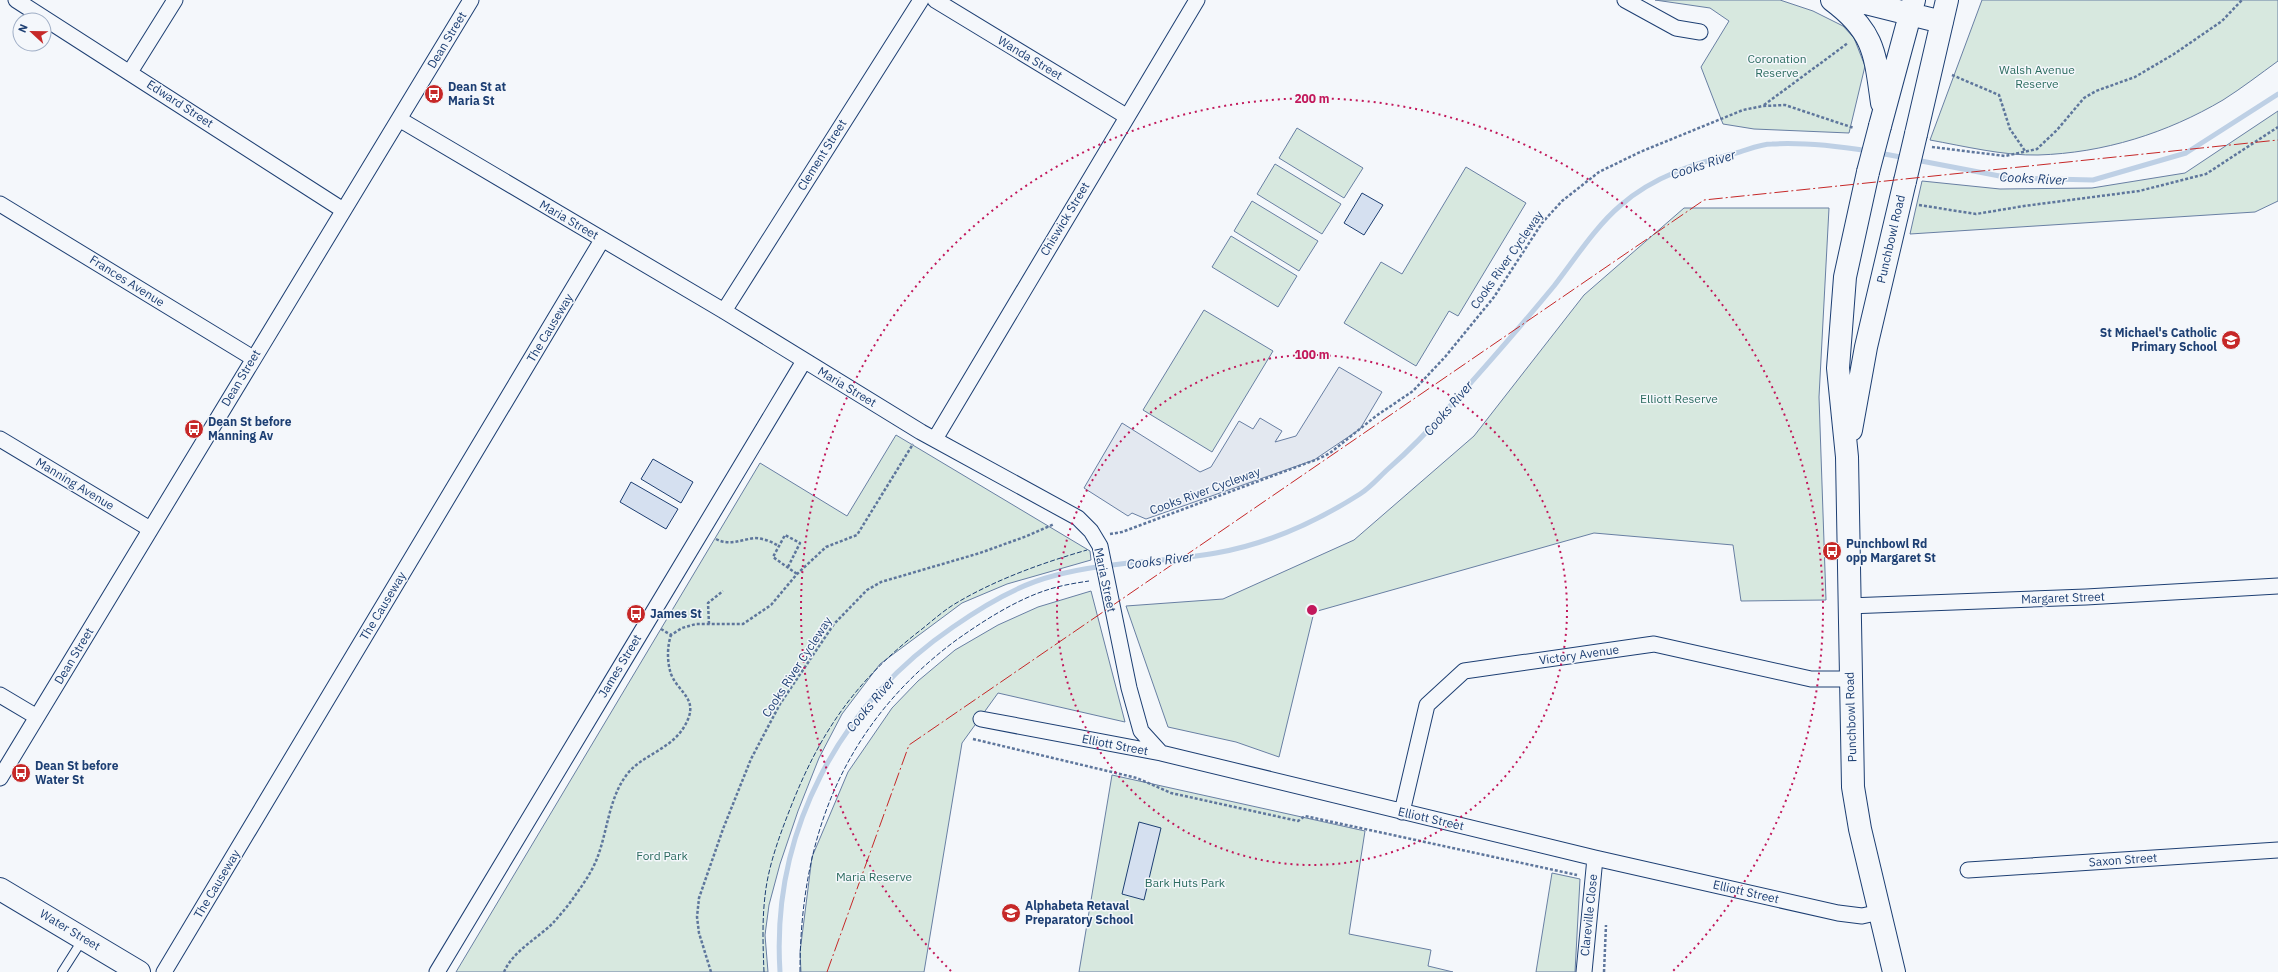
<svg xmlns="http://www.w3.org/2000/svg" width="2278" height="972" font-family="'IBM Plex Sans',sans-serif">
	<rect width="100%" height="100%" fill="#f4f7fb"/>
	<path fill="#d7e8df" stroke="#687fa3" d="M1655,0H1780L1813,11L1843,26L1854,38L1865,66L1849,133L1754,129L1723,124L1701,67L1729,21L1710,8Z
		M1982,0H2278V61C2260,74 2242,88 2223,100C2167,133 2104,153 2038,155C2005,156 1963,146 1930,140Z
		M2278,111V201L2255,212L1910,234L1922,181L2000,189L2092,188L2185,173Z
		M1297,128L1363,168L1344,198L1279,158Z
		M1275,164L1341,204L1322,234L1257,194Z
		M1466,167L1526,203L1458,316L1449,311L1416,366L1344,323L1381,262L1402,274Z
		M1252,201L1318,241L1299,271L1234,231Z
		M1684,208H1829L1819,397L1826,600L1741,601L1733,545L1594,533L1314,612L1279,757L1236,742L1168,727L1126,606L1223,599L1354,540L1474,436L1584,295Z
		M1231,236L1297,276L1278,307L1212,267Z
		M1204,310L1273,351L1212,452L1143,410Z
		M896,435L1090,551L1091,560L1007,584L962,603L880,664L842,714L819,758L798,811L780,864L769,905L765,935L768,972H456L760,463L847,516Z
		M1091,591L1125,722L998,693L962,743L924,972H801L800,952L812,857L848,772L892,708L918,681L955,650L998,625L1038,607Z
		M1112,775L1365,831L1349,934L1431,950L1428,966L1453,972H1079Z
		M1552,873L1580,879L1575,972H1536Z"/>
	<path fill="#e3e8f0" stroke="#687fa3" d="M1339,367L1382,392L1360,429L1314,460L1146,519L1132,513L1128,516L1084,488L1122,423L1200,472L1211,467L1239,421L1253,429L1260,418L1282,431L1275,442L1296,436Z"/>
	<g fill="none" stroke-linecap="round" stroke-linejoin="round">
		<path stroke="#bed0e5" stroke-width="5" d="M1879,153L1906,158
			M1916,160L2010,178L2093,180L2186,153L2278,94
			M780,972C771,832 839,705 953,627C983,606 1017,585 1053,576C1106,561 1162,563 1216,553C1268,544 1316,522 1360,494C1371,487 1379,477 1388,469C1411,449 1431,428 1451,405C1486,366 1521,326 1554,286C1575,259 1595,227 1621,205C1654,176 1694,164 1736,153C1747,150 1760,144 1772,144C1804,142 1837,146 1869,151"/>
	</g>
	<path fill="#d5e0f0" stroke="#1d3f73" d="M1362,193L1383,205L1364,235L1344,223Z
		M653,459L693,482L681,503L641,479Z
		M631,482L678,509L666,529L620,502Z
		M1139,822L1161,828L1144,900L1122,894Z"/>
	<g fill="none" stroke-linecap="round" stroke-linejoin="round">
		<g stroke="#1d3f73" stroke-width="10">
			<path id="lane" d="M62,972L83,939"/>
		</g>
		<g stroke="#1d3f73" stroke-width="17">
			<path id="street" d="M16,0L343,210
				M935,0L1126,116
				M1625,0L1676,28L1700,32
				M130,72L175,0
				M399,119L724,311L921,432L1078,518L1091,531L1100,546L1129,688L1141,731L1161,753
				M0,204L253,358
				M724,311L921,0
				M0,439L150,529
				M935,439L1197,0
				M1848,606L2086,597L2278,586
				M0,695L37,717
				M981,719L1161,753L1595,858L1838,913L1862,916L1880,912
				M0,778L471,0
				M1402,812L1427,705L1464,671L1654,644L1811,679H1850
				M1968,870L2278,850
				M164,972L602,240
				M437,972C559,768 682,565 804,361
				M1584,972L1595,858"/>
		</g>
		<g stroke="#1d3f73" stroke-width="24">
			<path id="secondary" d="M0,889L139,972"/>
		</g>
		<g stroke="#1d3f73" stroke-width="24">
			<path id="primary" d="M1832,0C1875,32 1875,54 1882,103
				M1854,0L1942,22
				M1880,126L1914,0
				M1916,134L1947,0
				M1868,172L1845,277L1838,368L1847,457L1853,787L1860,829L1894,972
				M1851,430L1866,347L1905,181"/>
		</g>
		<path stroke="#5e769c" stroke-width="2.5" stroke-dasharray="3 2" stroke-linecap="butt" d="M1952,75L1999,95L2010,129L2025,151
			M1764,105L1848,43
			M1932,147L2005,156L2037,149L2057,130L2084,98L2096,91L2135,77L2174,54L2222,21L2242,0
			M1919,205L1976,214L2024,206L2139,191L2206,174L2278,127
			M1110,534L1122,532L1318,459L1330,453L1376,416L1413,391L1445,357L1494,297L1542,223L1562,201L1599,172L1640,152L1743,110L1763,106L1785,105L1854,128
			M716,539C729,546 741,540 754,538C763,538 772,542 779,546
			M788,567L800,543L785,535L773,557L797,574
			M709,624L708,603L723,591
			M661,629L671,635L682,628L696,624H743L771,605L797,574L826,547L857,535L913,444
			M973,739L1137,778L1171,793L1298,821L1305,816L1577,875
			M504,972C513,951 538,938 553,923C560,915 568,906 574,897C582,886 591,873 596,861C608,832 608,798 628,773C643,755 671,749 684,727C701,699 679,694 671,674C667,662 667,647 671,635
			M711,972L699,933L697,917L699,898L723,829L751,759L780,704L834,624L867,590L881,582L980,553L1027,536L1054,524
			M1604,972L1606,925"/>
		<use href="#lane" stroke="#f4f7fb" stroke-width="8"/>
		<use href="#street" stroke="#f4f7fb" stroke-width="15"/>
		<use href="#secondary" stroke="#f4f7fb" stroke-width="22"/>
		<use href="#primary" stroke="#f4f7fb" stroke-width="22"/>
		<g stroke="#1d3f73" stroke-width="24" stroke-linecap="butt">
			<path id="primary-bridge" d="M1868,172L1880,126
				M1905,181L1916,134"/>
		</g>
		<use href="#primary-bridge" stroke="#f4f7fb" stroke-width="22"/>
		<path stroke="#1d3f73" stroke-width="1" stroke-dasharray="5 2" stroke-linecap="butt" d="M764,972C763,947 762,921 765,896C768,867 779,837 790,809C820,732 856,680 922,629C932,621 942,612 953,605C994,580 1042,563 1087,550
			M800,972C800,836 844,724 955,641C983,621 1017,599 1050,589C1063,585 1076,583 1089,581"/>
		<path stroke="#c62828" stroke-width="1" stroke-dasharray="14 3 2 3" stroke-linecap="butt" d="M827,972L909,745L1704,200L2278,140"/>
	</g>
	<g fill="none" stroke="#c2185b" stroke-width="2" stroke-dasharray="2 4">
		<circle cx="1312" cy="610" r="255"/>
		<path d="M951 971A511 511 0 1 1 1673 971"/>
	</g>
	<defs>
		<g id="bus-disc" transform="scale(1)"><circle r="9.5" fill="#c62828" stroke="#f4f7fb"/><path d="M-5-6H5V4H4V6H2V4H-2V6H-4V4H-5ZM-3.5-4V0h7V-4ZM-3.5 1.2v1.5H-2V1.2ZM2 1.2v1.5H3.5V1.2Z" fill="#fff"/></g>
		<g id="school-disc" transform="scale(1)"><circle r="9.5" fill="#c62828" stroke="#f4f7fb"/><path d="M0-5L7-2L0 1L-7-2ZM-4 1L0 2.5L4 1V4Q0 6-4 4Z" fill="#fff"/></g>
	</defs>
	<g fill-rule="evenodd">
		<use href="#bus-disc" x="434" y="94"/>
		<use href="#school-disc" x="2231" y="340"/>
		<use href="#bus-disc" x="194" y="429"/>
		<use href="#bus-disc" x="1832" y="551"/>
		<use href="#bus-disc" x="636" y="614"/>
		<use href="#bus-disc" x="21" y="773"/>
		<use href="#school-disc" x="1011" y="913"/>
	</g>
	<g text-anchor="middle" stroke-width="3" stroke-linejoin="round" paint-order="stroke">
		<g font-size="12" fill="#1d3f73" stroke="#f4f7fb">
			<text transform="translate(447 40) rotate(-59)" y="4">Dean Street</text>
			<text transform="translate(1030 58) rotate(31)" y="4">Wanda Street</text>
			<text transform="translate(180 104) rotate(33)" y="4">Edward Street</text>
			<text transform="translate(822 155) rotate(-58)" y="4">Clement Street</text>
			<text transform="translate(1065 219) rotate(-59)" y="4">Chiswick Street</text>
			<text transform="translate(569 220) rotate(30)" y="4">Maria Street</text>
			<text transform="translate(1891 239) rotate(-77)" y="4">Punchbowl Road</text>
			<text transform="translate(1507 260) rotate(-55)" y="4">Cooks River Cycleway</text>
			<text transform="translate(127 281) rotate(32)" y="4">Frances Avenue</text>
			<text transform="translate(550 328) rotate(-59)" y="4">The Causeway</text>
			<text transform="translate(241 378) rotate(-59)" y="4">Dean Street</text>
			<text transform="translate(847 387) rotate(31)" y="4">Maria Street</text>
			<text transform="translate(75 484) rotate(31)" y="4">Manning Avenue</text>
			<text transform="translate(1205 491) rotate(-20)" y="4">Cooks River Cycleway</text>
			<text transform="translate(1105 580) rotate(78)" y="4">Maria Street</text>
			<text transform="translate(2063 598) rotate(-2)" y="4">Margaret Street</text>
			<text transform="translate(383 606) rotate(-59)" y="4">The Causeway</text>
			<text transform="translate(1579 655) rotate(-8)" y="4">Victory Avenue</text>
			<text transform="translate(74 656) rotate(-59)" y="4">Dean Street</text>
			<text transform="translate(620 666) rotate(-59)" y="4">James Street</text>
			<text transform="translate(797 667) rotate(-57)" y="4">Cooks River Cycleway</text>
			<text transform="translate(1851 717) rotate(-92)" y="4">Punchbowl Road</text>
			<text transform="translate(1115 745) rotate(11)" y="4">Elliott Street</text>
			<text transform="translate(1431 819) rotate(13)" y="4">Elliott Street</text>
			<text transform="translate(2123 860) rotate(-4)" y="4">Saxon Street</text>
			<text transform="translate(217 884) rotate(-59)" y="4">The Causeway</text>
			<text transform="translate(1746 892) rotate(13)" y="4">Elliott Street</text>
			<text transform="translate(1589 915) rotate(-84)" y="4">Clareville Close</text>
			<text transform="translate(70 930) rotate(31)" y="4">Water Street</text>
		</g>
		<g font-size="12" fill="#2c6c60" stroke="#f4f7fb">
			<text x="1777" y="63">Coronation<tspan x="1777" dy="14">Reserve</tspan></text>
			<text x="2037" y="74">Walsh Avenue<tspan x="2037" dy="14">Reserve</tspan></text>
			<text x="1679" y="403">Elliott Reserve</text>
			<text x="662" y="860">Ford Park</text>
			<text x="874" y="881">Maria Reserve</text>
			<text x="1185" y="887">Bark Huts Park</text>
		</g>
		<g font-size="12" font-weight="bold" fill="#1d3f73" stroke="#f4f7fb" text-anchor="start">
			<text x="448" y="91">Dean St at<tspan x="448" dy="14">Maria St</tspan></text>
			<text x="2217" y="337" text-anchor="end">St Michael's Catholic<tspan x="2217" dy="14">Primary School</tspan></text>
			<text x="208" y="426">Dean St before<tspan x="208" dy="14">Manning Av</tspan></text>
			<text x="1846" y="548">Punchbowl Rd<tspan x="1846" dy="14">opp Margaret St</tspan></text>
			<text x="650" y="618">James St</text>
			<text x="35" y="770">Dean St before<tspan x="35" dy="14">Water St</tspan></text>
			<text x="1025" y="910">Alphabeta Retaval<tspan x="1025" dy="14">Preparatory School</tspan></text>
		</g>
		<g font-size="13" font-style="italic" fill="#1d3f73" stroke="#f4f7fb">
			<text transform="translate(1703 164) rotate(-18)" y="5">Cooks River</text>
			<text transform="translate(2033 178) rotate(3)" y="5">Cooks River</text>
			<text transform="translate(1448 408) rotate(-49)" y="5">Cooks River</text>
			<text transform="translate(1160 560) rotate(-7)" y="5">Cooks River</text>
			<text transform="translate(870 704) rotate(-50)" y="5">Cooks River</text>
		</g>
	</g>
	<circle cx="1312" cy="610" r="6" fill="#c2185b" stroke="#f4f7fb" stroke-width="2"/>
	<g font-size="12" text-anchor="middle" font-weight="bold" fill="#c2185b" stroke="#f4f7fb" stroke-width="3" stroke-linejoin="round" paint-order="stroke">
		<text x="1312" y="103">200 m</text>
		<text x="1312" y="359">100 m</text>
	</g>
	<g transform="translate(32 32) rotate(292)"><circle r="19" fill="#f4f7fb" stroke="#9eadc5"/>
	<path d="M0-3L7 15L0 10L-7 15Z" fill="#c62828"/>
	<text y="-6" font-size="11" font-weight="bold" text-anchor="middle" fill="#1d3f73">N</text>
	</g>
</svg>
